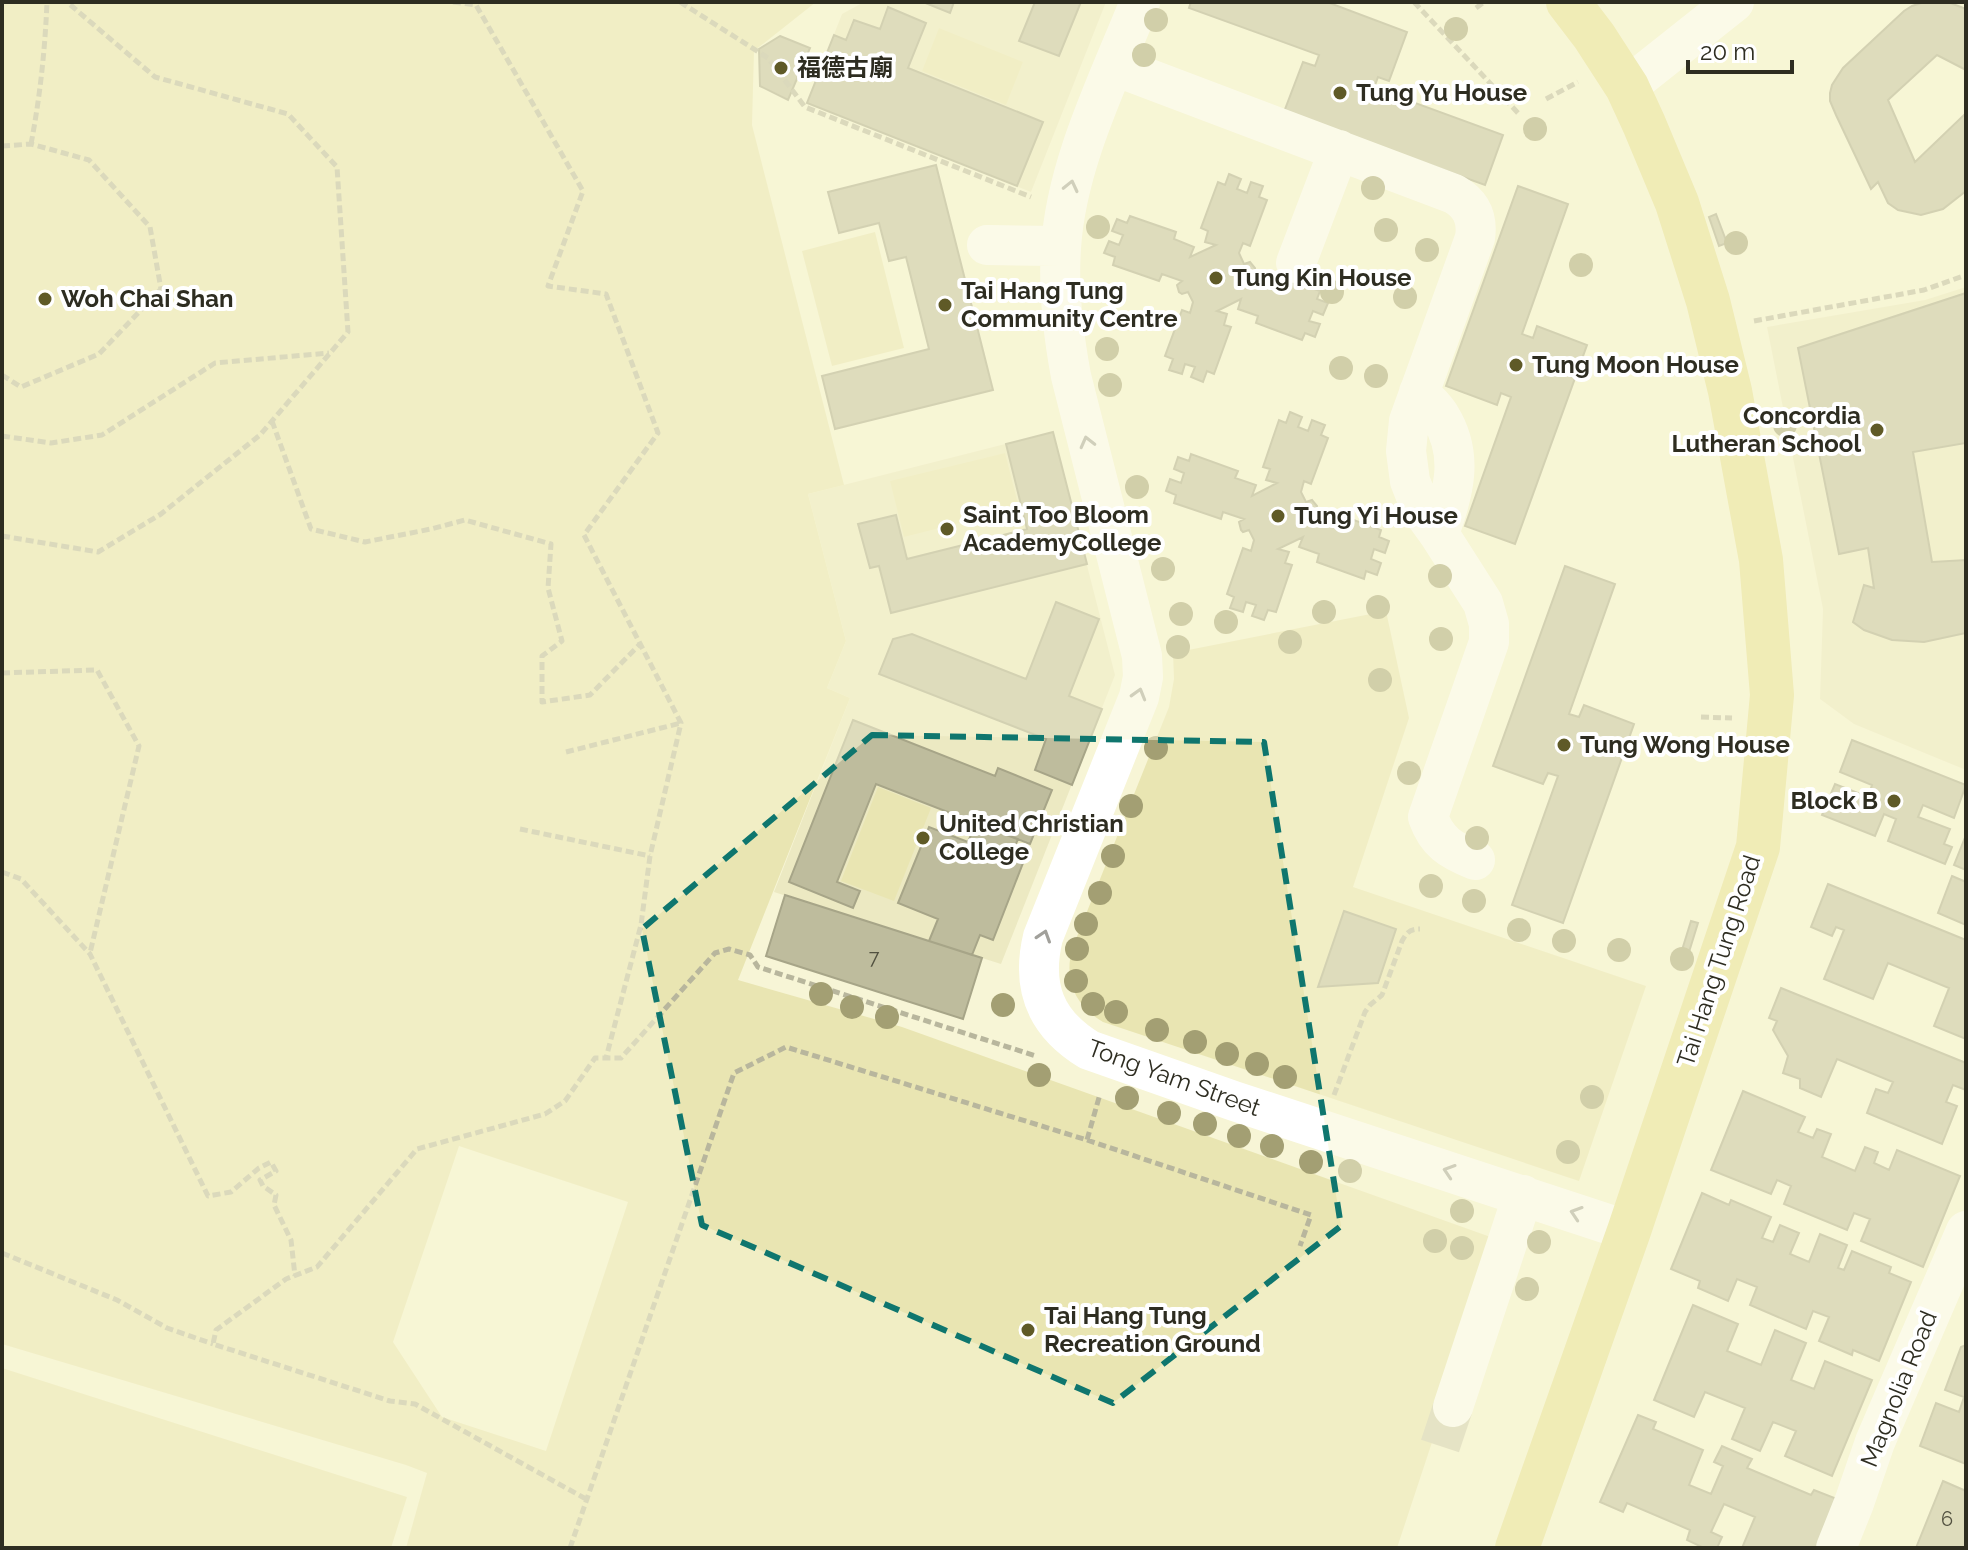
<svg xmlns="http://www.w3.org/2000/svg" width="1968" height="1550" font-family="Raleway,'Noto Sans TC',sans-serif">
	<rect width="100%" height="100%" fill="#f7f5d6"/>
	<path fill="#ece9c2" d="M864,2H1106L1031,192L807,103L842,14Z
		M1966,287V770L1854,724L1820,699L1823,609L1767,327L1925,300Z
		M1053,432L1115,675L1001,964L774,892L850,698L827,688L846,641L808,494Z"/>
	<path fill="#e9e5b2" fill-rule="evenodd" d="M2,2H816L754,51L752,125L844,485L808,494L846,641L827,688L850,698L738,980L902,1027L1499,1240L1397,1548H406L427,1473L406,1465L2,1344ZM459,1146L628,1202L546,1451L442,1417L393,1342Z
		M939,28L1023,62L1006,105L922,71Z
		M875,232L904,348L832,366L802,251Z
		M1005,453L1019,508L904,537L890,481Z
		M1386,611L1409,718L1353,887L1646,986L1579,1181L1103,1022C1075,1006 1064,980 1072,949L1169,707L1174,679L1173,653Z
		M878,787L931,808L894,901L841,881Z
		M2,1368L407,1497L391,1548H2Z"/>
	<path fill="#bebc9d" stroke="#a7a588" stroke-width="2" d="M923,2H954L950,13Z
		M1035,2H1081L1059,56L1019,41Z
		M1191,2H1327L1407,32L1389,81L1378,77L1374,88L1503,135L1485,185L1284,112L1303,62L1315,66L1319,55L1189,8Z
		M1924,2H1948L1966,9V70L1937,55L1888,100L1915,162L1966,113V191L1943,209L1921,215L1898,210L1888,203L1878,182L1871,189L1836,115L1830,101V93L1832,85L1843,68L1904,11L1912,6Z
		M888,7L926,23L908,68L1043,122L1017,186L807,103L834,35L846,40L854,20L880,29Z
		M780,36L810,48L788,100L760,86L759,49Z
		M936,165L993,390L835,429L822,376L929,349L906,257L889,261L879,223L839,233L828,192Z
		M1229,174L1241,179L1237,189L1247,193L1251,182L1263,186L1259,197L1267,200L1250,246L1243,243L1239,253L1244,264L1250,262L1255,268V272L1250,275L1271,282L1273,274L1320,291L1317,299L1328,303L1323,315L1313,311L1309,321L1320,324L1315,337L1305,333L1302,340L1256,323L1258,316L1238,309L1241,299L1217,311L1227,314L1224,325L1231,327L1214,374L1207,371L1203,382L1191,377L1195,367L1185,364L1182,374L1169,370L1173,359L1165,356L1182,310L1190,313L1193,302L1188,292L1182,294L1179,292L1177,285L1182,281L1162,274L1159,281L1113,265L1115,257L1104,253L1109,241L1119,245L1123,235L1112,231L1117,219L1127,223L1130,216L1176,232L1174,239L1194,247L1190,257L1216,245L1205,242L1208,231L1201,228L1218,182L1225,185Z
		M1518,186L1568,204L1522,334L1533,338L1537,326L1587,345L1515,544L1465,526L1511,397L1501,393L1497,405L1446,386Z
		M1716,214L1727,243L1719,246L1709,217Z
		M1966,293V443L1913,452L1932,562L1966,560V633L1924,642L1892,640L1864,630L1853,622L1864,585L1874,588L1868,548L1839,554L1798,348Z
		M1290,412L1302,417L1298,427L1308,431L1312,420L1325,425L1321,435L1328,438L1311,484L1304,481L1301,492L1306,502L1312,500L1317,506L1316,510L1311,513L1332,520L1335,513L1381,530L1379,537L1389,541L1385,553L1374,549L1371,559L1381,563L1377,575L1366,571L1364,579L1317,562L1319,554L1299,547L1303,537L1278,549L1289,552L1285,563L1292,565L1276,612L1268,610L1264,620L1252,616L1256,605L1246,602L1243,612L1230,608L1234,597L1227,594L1243,548L1251,551L1254,540L1249,530L1243,532L1241,530L1239,522L1244,519L1223,512L1221,519L1174,503L1176,495L1166,491L1170,479L1181,483L1184,473L1174,469L1178,457L1189,461L1191,454L1238,471L1235,478L1256,485L1252,496L1277,483L1266,480L1270,469L1263,467L1279,420L1286,423Z
		M1053,432L1087,564L891,613L879,566L870,568L858,524L896,515L907,559L1027,529L1006,444Z
		M1565,566L1615,584L1569,714L1579,717L1584,705L1634,724L1563,923L1512,905L1558,776L1548,773L1543,784L1493,766Z
		M1056,602L1099,619L1069,696L1102,709L1072,785L1035,770L1046,739L879,674L893,639L912,634L1026,679Z
		M853,720L995,776L998,768L1052,790L1030,844L876,784L837,882L860,891L853,908L789,882Z
		M1852,740L1966,785L1954,818L1923,805L1918,817L1950,829L1944,844L1952,847L1945,864L1888,841L1896,819L1884,814L1875,836L1822,815L1835,784L1868,797L1872,785L1840,772Z
		M976,823L1018,839L1010,858L1023,863L993,940L980,935L972,955L929,941L938,919L898,903L929,827L968,842Z
		M1966,835V870L1954,865Z
		M1952,876L1966,882V925L1938,913Z
		M1828,884L1966,940V1039L1934,1026L1949,988L1888,963L1873,999L1824,979L1844,930L1836,927L1832,936L1811,927Z
		M785,895L982,958L963,1019L766,956Z
		M1344,911L1396,929L1378,983L1318,987Z
		M1691,921L1698,923L1689,952L1682,950Z
		M1781,988L1966,1063V1090L1953,1085L1946,1102L1957,1106L1942,1144L1867,1113L1876,1089L1888,1093L1893,1082L1837,1059L1821,1097L1800,1088V1079L1783,1073L1788,1056L1773,1030L1777,1021L1769,1018Z
		M1743,1091L1805,1117L1798,1132L1813,1138L1817,1129L1831,1134L1822,1157L1855,1171L1865,1147L1878,1152L1874,1163L1889,1170L1897,1150L1960,1176L1923,1267L1861,1241L1870,1219L1854,1213L1847,1230L1784,1204L1791,1186L1777,1180L1771,1194L1711,1170Z
		M1702,1193L1729,1205L1731,1200L1771,1217L1762,1238L1773,1242L1780,1225L1799,1233L1790,1254L1809,1262L1820,1234L1847,1245L1838,1268L1844,1270L1852,1251L1891,1267L1889,1273L1911,1282L1879,1361L1853,1350L1852,1355L1819,1341L1829,1317L1813,1311L1806,1329L1750,1305L1757,1287L1737,1279L1728,1301L1698,1288L1700,1281L1671,1269Z
		M1693,1305L1738,1324L1727,1351L1761,1365L1775,1330L1806,1343L1791,1380L1814,1389L1825,1361L1872,1380L1832,1476L1785,1456L1796,1431L1773,1422L1760,1451L1732,1439L1745,1408L1705,1392L1694,1417L1654,1400Z
		M1966,1345V1464L1920,1446L1936,1403L1959,1412L1964,1397L1945,1390L1961,1347Z
		M1638,1415L1656,1422L1653,1429L1703,1450L1689,1485L1711,1494L1723,1466L1714,1462L1722,1446L1752,1459L1747,1468L1811,1495L1814,1490L1837,1499L1817,1548H1742L1755,1517L1724,1504L1711,1532L1722,1537L1717,1548H1704L1687,1540L1690,1530L1627,1503L1623,1512L1600,1502Z
		M1943,1481L1966,1491V1548H1916Z"/>
	<g fill="none" stroke-linecap="round" stroke-linejoin="round">
		<path stroke="#cfcdb2" stroke-width="40" stroke-dasharray="40 20" stroke-linecap="butt" d="M1440,1446L1453,1407"/>
		<path stroke="#b8b69d" stroke-width="5" stroke-dasharray="8 4" stroke-linecap="butt" d="M453,2L476,5L583,191L548,286L606,294L658,433L584,535L681,723L650,856L641,925L606,1058
			M680,2L768,58L805,107L1031,197
			M1414,2L1518,113
			M1476,8L1484,2
			M1546,99L1578,82
			M31,144C40,97 45,50 47,2
			M2,146L31,144L89,160L150,227L161,289L99,354L21,387L2,375
			M1754,321L1924,290L1966,275
			M272,421L311,529L365,542L431,529L465,520L551,544L548,588L562,641L542,656V702L590,695L640,644
			M2,436L51,443L102,435L215,363L329,353
			M2,536L98,552L161,514L260,435L348,332L337,167L288,114L155,77L67,2
			M2,673L97,670L139,746L90,953
			M1701,717L1732,718
			M566,752L681,723
			M520,829L650,856
			M2,872L21,879L90,954L208,1196L231,1192L259,1168L271,1162L276,1171L260,1180L263,1186L276,1195L274,1205L291,1240L295,1276
			M1334,1095L1365,1012L1370,1005L1382,995L1402,941C1407,932 1410,929 1420,929
			M1087,1140L1311,1215L1300,1246
			M2,1253L117,1300L167,1328L213,1344
			M586,1499L415,1404L390,1401L213,1344L216,1330L286,1279L317,1267L417,1149L545,1114L565,1101L595,1058H621L715,953L729,949L750,955L758,967L1036,1056
			M570,1548L734,1073L786,1047L1087,1140L1100,1094"/>
		<path stroke="#fff" stroke-width="40" d="M1140,2C1109,80 1066,164 1061,248C1058,291 1063,333 1071,376L1142,656L1143,677L1139,697L1043,937C1031,987 1045,1023 1089,1050L1234,1101L1629,1231
			M1115,66L1454,194C1471,204 1478,218 1475,238L1409,421L1406,451L1410,481L1421,509L1439,534L1483,603L1489,624V642L1428,817C1437,842 1450,850 1475,860
			M1627,87L1734,2
			M987,245L1061,246
			M1296,263L1339,150
			M1419,392C1426,400 1435,407 1440,416C1465,456 1453,493 1439,534
			M1453,1407L1523,1195
			M1836,1548L1854,1503L1875,1442L1966,1231"/>
		<path stroke="#e6df91" stroke-width="44" d="M1517,1548L1629,1231L1758,847L1772,695L1761,560L1730,391L1708,301L1677,203L1644,124L1627,87L1594,36L1568,2"/>
	</g>
	<g fill="#a39f73">
		<circle cx="1156" cy="20" r="12"/>
		<circle cx="1456" cy="29" r="12"/>
		<circle cx="1144" cy="55" r="12"/>
		<circle cx="1535" cy="129" r="12"/>
		<circle cx="1373" cy="188" r="12"/>
		<circle cx="1098" cy="227" r="12"/>
		<circle cx="1386" cy="230" r="12"/>
		<circle cx="1736" cy="243" r="12"/>
		<circle cx="1427" cy="250" r="12"/>
		<circle cx="1581" cy="265" r="12"/>
		<circle cx="1332" cy="292" r="12"/>
		<circle cx="1405" cy="297" r="12"/>
		<circle cx="1107" cy="349" r="12"/>
		<circle cx="1341" cy="368" r="12"/>
		<circle cx="1376" cy="376" r="12"/>
		<circle cx="1110" cy="385" r="12"/>
		<circle cx="1785" cy="425" r="12"/>
		<circle cx="1137" cy="487" r="12"/>
		<circle cx="1163" cy="569" r="12"/>
		<circle cx="1440" cy="576" r="12"/>
		<circle cx="1378" cy="607" r="12"/>
		<circle cx="1324" cy="612" r="12"/>
		<circle cx="1181" cy="614" r="12"/>
		<circle cx="1226" cy="622" r="12"/>
		<circle cx="1441" cy="639" r="12"/>
		<circle cx="1290" cy="642" r="12"/>
		<circle cx="1178" cy="647" r="12"/>
		<circle cx="1380" cy="680" r="12"/>
		<circle cx="1156" cy="748" r="12"/>
		<circle cx="1409" cy="773" r="12"/>
		<circle cx="1131" cy="806" r="12"/>
		<circle cx="1477" cy="838" r="12"/>
		<circle cx="1113" cy="856" r="12"/>
		<circle cx="1431" cy="886" r="12"/>
		<circle cx="1100" cy="893" r="12"/>
		<circle cx="1474" cy="901" r="12"/>
		<circle cx="1086" cy="924" r="12"/>
		<circle cx="1519" cy="930" r="12"/>
		<circle cx="1564" cy="941" r="12"/>
		<circle cx="1077" cy="949" r="12"/>
		<circle cx="1619" cy="950" r="12"/>
		<circle cx="1682" cy="959" r="12"/>
		<circle cx="1076" cy="981" r="12"/>
		<circle cx="821" cy="994" r="12"/>
		<circle cx="1093" cy="1004" r="12"/>
		<circle cx="1003" cy="1005" r="12"/>
		<circle cx="852" cy="1007" r="12"/>
		<circle cx="1116" cy="1012" r="12"/>
		<circle cx="887" cy="1017" r="12"/>
		<circle cx="1157" cy="1030" r="12"/>
		<circle cx="1195" cy="1042" r="12"/>
		<circle cx="1227" cy="1054" r="12"/>
		<circle cx="1257" cy="1064" r="12"/>
		<circle cx="1039" cy="1075" r="12"/>
		<circle cx="1285" cy="1077" r="12"/>
		<circle cx="1592" cy="1097" r="12"/>
		<circle cx="1127" cy="1098" r="12"/>
		<circle cx="1169" cy="1113" r="12"/>
		<circle cx="1205" cy="1124" r="12"/>
		<circle cx="1239" cy="1136" r="12"/>
		<circle cx="1272" cy="1146" r="12"/>
		<circle cx="1568" cy="1152" r="12"/>
		<circle cx="1311" cy="1162" r="12"/>
		<circle cx="1350" cy="1171" r="12"/>
		<circle cx="1462" cy="1211" r="12"/>
		<circle cx="1435" cy="1241" r="12"/>
		<circle cx="1539" cy="1242" r="12"/>
		<circle cx="1462" cy="1248" r="12"/>
		<circle cx="1527" cy="1289" r="12"/>
	</g>
	<defs><path id="oneway-chevron" d="M-2-3.5L2.5 0L-2 3.5" fill="none" stroke-width="1.6" stroke-linecap="round" stroke-linejoin="round" transform="scale(2)"/></defs>
	<g stroke="#a1a09b">
		<use href="#oneway-chevron" transform="translate(1071 186) rotate(-77)"/>
		<use href="#oneway-chevron" transform="translate(1087 442) rotate(-104)"/>
		<use href="#oneway-chevron" transform="translate(1139 694) rotate(-74)"/>
		<use href="#oneway-chevron" transform="translate(1044 936) rotate(-72)"/>
		<use href="#oneway-chevron" transform="translate(1449 1171) rotate(-162)"/>
		<use href="#oneway-chevron" transform="translate(1576 1213) rotate(-162)"/>
	</g>
	<path d="M0 0H1968V1550H0ZM872,735L1264,742L1341,1226L1113,1403L702,1225L642,929Z" fill="#f7f5d6" fill-opacity=".55" fill-rule="evenodd"/>
	<path fill="none" stroke="#0f766e" stroke-width="6" stroke-dasharray="16 10" stroke-linejoin="round" d="M872,735L1264,742L1341,1226L1113,1403L702,1225L642,929Z"/>
	<g fill="#5f5a27" stroke="#fff" stroke-width="3">
		<circle cx="781" cy="68" r="8"/>
		<circle cx="1340" cy="93" r="8"/>
		<circle cx="1216" cy="278" r="8"/>
		<circle cx="45" cy="299" r="8"/>
		<circle cx="945" cy="305" r="8"/>
		<circle cx="1516" cy="365" r="8"/>
		<circle cx="1877" cy="430" r="8"/>
		<circle cx="1278" cy="516" r="8"/>
		<circle cx="947" cy="529" r="8"/>
		<circle cx="1564" cy="745" r="8"/>
		<circle cx="1894" cy="801" r="8"/>
		<circle cx="923" cy="838" r="8"/>
		<circle cx="1028" cy="1330" r="8"/>
	</g>
	<g text-anchor="middle" stroke-width="8" stroke-linejoin="round" paint-order="stroke">
		<g font-size="20" fill="#525140">
			<text x="874" y="964">7</text>
			<text x="1947" y="1526">6</text>
		</g>
		<g font-size="24" font-weight="bold" fill="#2e2d21" stroke="#fff" text-anchor="start">
			<text x="797" y="76">福德古廟</text>
			<text x="1356" y="101">Tung Yu House</text>
			<text x="1232" y="286">Tung Kin House</text>
			<text x="961" y="299">Tai Hang Tung<tspan x="961" dy="28">Community Centre</tspan></text>
			<text x="61" y="307">Woh Chai Shan</text>
			<text x="1532" y="373">Tung Moon House</text>
			<text x="1861" y="424" text-anchor="end">Concordia<tspan x="1861" dy="28">Lutheran School</tspan></text>
			<text x="963" y="523">Saint Too Bloom<tspan x="963" dy="28">AcademyCollege</tspan></text>
			<text x="1294" y="524">Tung Yi House</text>
			<text x="1580" y="753">Tung Wong House</text>
			<text x="1878" y="809" text-anchor="end">Block B</text>
			<text x="939" y="832">United Christian<tspan x="939" dy="28">College</tspan></text>
			<text x="1044" y="1324">Tai Hang Tung<tspan x="1044" dy="28">Recreation Ground</tspan></text>
		</g>
		<g font-size="24" fill="#2e2d21" stroke="#fff">
			<text transform="translate(1719 961) rotate(-72)" y="8">Tai Hang Tung Road</text>
			<text transform="translate(1174 1078) rotate(20)" y="8">Tong Yam Street</text>
			<text transform="translate(1899 1389) rotate(-68)" y="8">Magnolia Road</text>
		</g>
	</g>
	<rect width="1968" height="1550" fill="none" stroke="#2e2d21" stroke-width="8"/>
	<path d="M1688 60v12h104v-12" fill="none" stroke="#2e2d21" stroke-width="4"/>
	<text x="1700" y="60" font-size="24" fill="#2e2d21" stroke="#ffffff" stroke-width="6" paint-order="stroke">20 m</text>
</svg>
